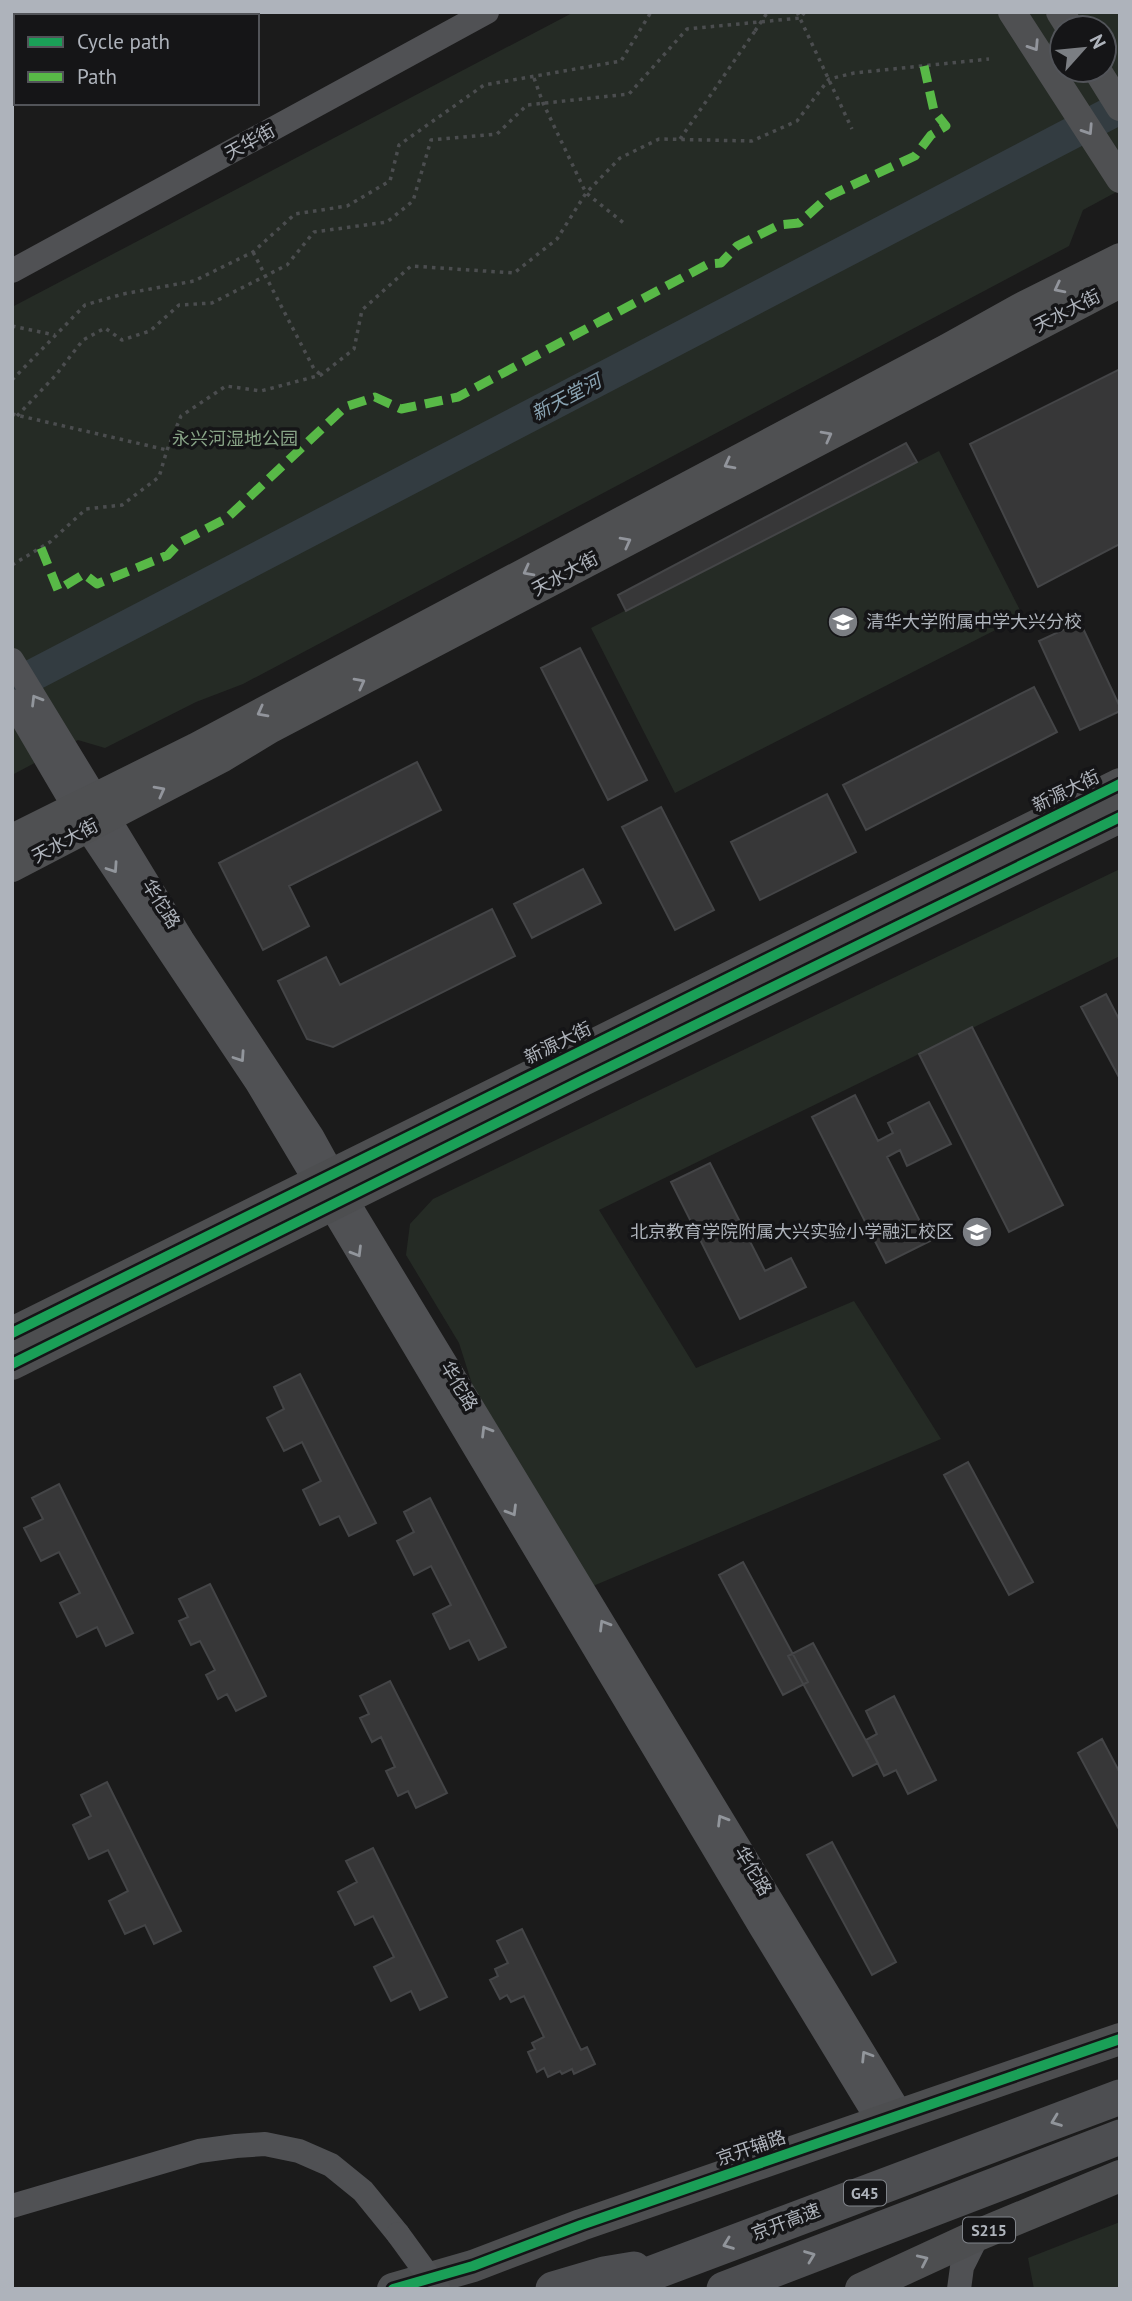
<svg xmlns="http://www.w3.org/2000/svg" width="1132" height="2301" font-family="'PT Sans','Noto Sans SC',sans-serif">
	<rect width="100%" height="100%" fill="#1b1b1b"/>
	<path fill="#252b25" fill-rule="evenodd" d="M574,12H1120V190L1083,210L1069,246L243,684L196,702L105,748L78,740L12,775V307ZM1062,28H1104V70H1062Z
		M939,451L1023,616L675,793L591,628Z
		M1120,869V956L599,1210L696,1368L854,1301L941,1439L586,1589L486,1428L459,1343L406,1255L410,1224L433,1199Z
		M1120,2222V2289H1034L1028,2258Z"/>
	<g fill="none" stroke-linecap="round" stroke-linejoin="round">
		<path stroke="#333c41" stroke-width="32" d="M12,686L1120,108"/>
	</g>
	<path fill="#373738" stroke="#444547" stroke-width="2" d="M1120,369V544L1038,587L970,444Z
		M906,443L917,462L626,611L618,595Z
		M1080,622L1120,707V711L1080,730L1039,641Z
		M580,648L647,780L608,800L541,668Z
		M1034,687L1057,732L866,830L843,785Z
		M417,762L441,810L289,886L309,926L263,950L219,863Z
		M827,794L856,852L760,900L731,842Z
		M661,807L714,910L675,930L622,827Z
		M583,869L601,903L532,938L514,904Z
		M492,909L515,956L333,1047L307,1039L278,981L326,957L340,985Z
		M1106,994L1120,1021V1079L1081,1007Z
		M972,1027L1063,1205L1009,1232L919,1054Z
		M855,1095L878,1141L893,1133L888,1123L929,1102L951,1144L907,1166L900,1150L887,1157L930,1241L886,1263L812,1117Z
		M710,1163L765,1271L791,1258L806,1287L740,1319L671,1182Z
		M300,1374L376,1523L349,1536L339,1516L320,1525L303,1490L321,1481L302,1442L284,1451L267,1418L284,1409L274,1387Z
		M968,1462L1033,1582L1009,1595L944,1475Z
		M59,1484L133,1633L106,1646L97,1627L77,1637L60,1603L80,1593L59,1552L41,1561L24,1528L43,1519L32,1498Z
		M430,1498L506,1647L479,1660L469,1640L450,1649L433,1614L451,1605L431,1566L414,1575L397,1541L414,1532L404,1512Z
		M743,1562L808,1682L783,1695L719,1575Z
		M210,1584L266,1696L236,1711L227,1694L218,1699L206,1675L215,1670L200,1641L191,1645L179,1621L188,1617L179,1599Z
		M813,1643L878,1763L853,1776L788,1656Z
		M390,1681L447,1793L416,1808L408,1791L398,1796L386,1771L395,1767L381,1737L372,1742L360,1718L369,1714L360,1696Z
		M894,1696L936,1780L908,1794L896,1770L884,1776L866,1740L877,1734L866,1711Z
		M1102,1739L1120,1773V1831L1078,1753Z
		M107,1782L181,1931L154,1944L145,1925L125,1934L109,1901L128,1891L108,1850L89,1859L73,1825L91,1816L81,1795Z
		M832,1842L896,1962L872,1975L807,1855Z
		M373,1848L447,1997L420,2010L411,1991L391,2001L374,1967L394,1957L373,1916L355,1925L338,1892L357,1882L346,1861Z
		M522,1929L581,2050L587,2047L595,2064L574,2074L572,2069L562,2074L560,2071L548,2077L544,2068L537,2072L528,2052L535,2049L532,2043L544,2037L524,1996L511,2002L507,1995L500,1999L490,1980L498,1976L495,1969L508,1963L497,1941Z"/>
	<g fill="none" stroke-linecap="round" stroke-linejoin="round">
		<path stroke="#4b4d4f" stroke-width="3.5" stroke-dasharray="3.5 5" stroke-linecap="butt" d="M797,12L852,129
			M767,13L768,12
			M534,78L543,103L586,193L625,224
			M680,139L755,31
			M253,252L314,369L321,375
			M12,326L55,335
			M12,380L85,305L123,294L194,281L253,252L295,214L347,206L390,181L399,145L484,85L621,61L651,12
			M12,414L167,450
			M17,416L55,376L83,340L105,328L122,340L150,331L179,305L212,303L287,265L314,232L387,222L413,201L431,140L497,134L527,105L629,94L687,29L800,18L805,12
			M12,565L50,542L86,509L122,505L159,477L167,450L181,416L226,386L261,391L321,375L354,349L362,310L411,266L514,273L557,239L586,193L620,158L659,139L752,141L797,121L829,79L854,73L989,59"/>
		<path stroke="#505154" stroke-width="24" d="M12,271L487,12
			M12,660L182,939L312,1136L355,1214L901,2114
			M12,701L87,829L257,1083L761,1928L879,2122
			M12,2206L199,2151L236,2146L265,2144L299,2151L331,2165L363,2191L398,2234
			M959,2289L962,2267L978,2235"/>
		<path stroke="#4f5052" stroke-width="28" d="M1012,12L1120,179
			M1060,12L1070,28
			M1097,70L1120,107
			M12,838L195,747L948,347L1020,307L1120,257
			M12,868L223,758L271,729L1120,284"/>
		<path stroke="#4d4e50" stroke-width="32" d="M12,1333L1120,784
			M12,1364L583,1080L1120,817
			M393,2289L473,2266L581,2225L1120,2039
			M861,2289L978,2235L1120,2176"/>
		<path stroke="#4d4e51" stroke-width="35" d="M553,2289L604,2274L634,2269
			M610,2289L1120,2097
			M724,2289L1120,2137"/>
		<path stroke="#4b4d4f" stroke-width="3.5" stroke-dasharray="3.5 5" stroke-linecap="butt" d="M755,31L767,13"/>
		<path stroke="#505154" stroke-width="24" d="M398,2234L438,2289"/>
		<path stroke="#58b947" stroke-width="9" stroke-dasharray="18 9" stroke-linecap="butt" d="M41,548L58,590L84,574L97,584L168,555L179,543L227,518L345,407L375,397L401,409L458,397L708,264L721,263L737,246L779,225L799,223L829,196L915,156L931,135L946,126L934,111L924,66"/>
		<g stroke="#151517" stroke-width="15">
			<path id="cycleway" d="M12,1333L1120,784
				M12,1364L583,1080L1120,817
				M393,2289L473,2266L581,2225L1120,2039"/>
		</g>
		<use href="#cycleway" stroke="#1a9f57" stroke-width="10"/>
	</g>
	<defs><path id="oneway-chevron" d="M-2-3.5L2.5 0L-2 3.5" fill="none" stroke-width="1.6" stroke-linecap="round" stroke-linejoin="round" transform="scale(1.75)"/></defs>
	<g stroke="#92959c">
		<use href="#oneway-chevron" transform="translate(1034 46) rotate(57)"/>
		<use href="#oneway-chevron" transform="translate(1088 130) rotate(57)"/>
		<use href="#oneway-chevron" transform="translate(1059 288) rotate(153)"/>
		<use href="#oneway-chevron" transform="translate(827 436) rotate(-28)"/>
		<use href="#oneway-chevron" transform="translate(729 464) rotate(152)"/>
		<use href="#oneway-chevron" transform="translate(626 542) rotate(-28)"/>
		<use href="#oneway-chevron" transform="translate(528 571) rotate(152)"/>
		<use href="#oneway-chevron" transform="translate(360 683) rotate(-28)"/>
		<use href="#oneway-chevron" transform="translate(262 712) rotate(152)"/>
		<use href="#oneway-chevron" transform="translate(160 791) rotate(-28)"/>
	</g>
	<g stroke="#92969c">
		<use href="#oneway-chevron" transform="translate(36 700) rotate(-121)"/>
		<use href="#oneway-chevron" transform="translate(113 868) rotate(56)"/>
		<use href="#oneway-chevron" transform="translate(240 1057) rotate(56)"/>
		<use href="#oneway-chevron" transform="translate(357 1252) rotate(59)"/>
		<use href="#oneway-chevron" transform="translate(486 1431) rotate(-121)"/>
		<use href="#oneway-chevron" transform="translate(512 1511) rotate(59)"/>
		<use href="#oneway-chevron" transform="translate(604 1625) rotate(-121)"/>
		<use href="#oneway-chevron" transform="translate(722 1820) rotate(-121)"/>
		<use href="#oneway-chevron" transform="translate(866 2056) rotate(-122)"/>
	</g>
	<g stroke="#91959b">
		<use href="#oneway-chevron" transform="translate(1056 2121) rotate(159)"/>
		<use href="#oneway-chevron" transform="translate(728 2244) rotate(159)"/>
		<use href="#oneway-chevron" transform="translate(810 2256) rotate(-21)"/>
		<use href="#oneway-chevron" transform="translate(923 2260) rotate(-25)"/>
	</g>
	<defs>
		<g id="school-disc" transform="scale(1.575)"><circle r="9.5" fill="#7b7e83" stroke="#151517"/><path d="M0-5L7-2L0 1L-7-2ZM-4 1L0 2.5L4 1V4Q0 6-4 4Z" fill="#fff"/></g>
	</defs>
	<g fill-rule="evenodd">
		<use href="#school-disc" x="843" y="622"/>
		<use href="#school-disc" x="977" y="1232"/>
	</g>
	<g text-anchor="middle" stroke-width="7" stroke-linejoin="round" paint-order="stroke">
		<g fill="#151517" stroke="#80848a" stroke-width="2">
			<rect x="844" y="2180.5" width="42" height="25" rx="5"/>
			<rect x="963" y="2217.5" width="52" height="25" rx="5"/>
		</g>
		<g font-size="16" font-weight="bold" fill="#aeb3bb">
			<text x="865" y="2199">G45</text>
			<text x="989" y="2236">S215</text>
		</g>
		<g font-size="18" fill="#aeb3bb" stroke="#151517">
			<text transform="translate(250 142) rotate(-29)" y="6">天华街</text>
			<text transform="translate(1067 311) rotate(-27)" y="6">天水大街</text>
			<text transform="translate(565 574) rotate(-28)" y="6">天水大街</text>
			<text transform="translate(1066 791) rotate(-26)" y="6">新源大街</text>
			<text transform="translate(65 841) rotate(-28)" y="6">天水大街</text>
			<text transform="translate(161 904) rotate(58)" y="6">华佗路</text>
			<text transform="translate(558 1043) rotate(-26)" y="6">新源大街</text>
			<text transform="translate(459 1386) rotate(59)" y="6">华佗路</text>
			<text transform="translate(753 1871) rotate(59)" y="6">华佗路</text>
			<text transform="translate(751 2148) rotate(-19)" y="6">京开辅路</text>
			<text transform="translate(786 2222) rotate(-21)" y="6">京开高速</text>
		</g>
		<g font-size="18" fill="#88a487" stroke="#151517">
			<text x="235" y="445">永兴河湿地公园</text>
		</g>
		<g font-size="18" fill="#aeb3bb" stroke="#151517" text-anchor="start">
			<text x="866" y="628">清华大学附属中学大兴分校</text>
			<text x="954" y="1238" text-anchor="end">北京教育学院附属大兴实验小学融汇校区</text>
		</g>
		<g font-size="19" font-style="italic" fill="#89a3b2" stroke="#151517">
			<text transform="translate(566 397) rotate(-28)" y="7">新天堂河</text>
		</g>
	</g>
	<rect width="1132" height="2301" fill="none" stroke="#aeb3bb" stroke-width="28"/>
	<rect x="14" y="14" width="245" height="91" fill="#151517" stroke="#525459" stroke-width="2"/>
	<rect x="28" y="37" width="35" height="10" fill="#1a9f57" stroke="#525459" stroke-width="2"/>
	<text x="77" y="49" font-size="21" fill="#aeb3bb">Cycle path</text>
	<rect x="28" y="72" width="35" height="10" fill="#58b947" stroke="#525459" stroke-width="2"/>
	<text x="77" y="84" font-size="21" fill="#aeb3bb">Path</text>
	<g transform="translate(1083 49) rotate(63)"><circle r="33" fill="#151517" stroke="#525459" stroke-width="2"/>
	<path d="M0-5L12 26L0 18L-12 26Z" fill="#7b7e83"/>
	<text y="-10" font-size="19" font-weight="bold" text-anchor="middle" fill="#aeb3bb">N</text>
	</g>
</svg>
